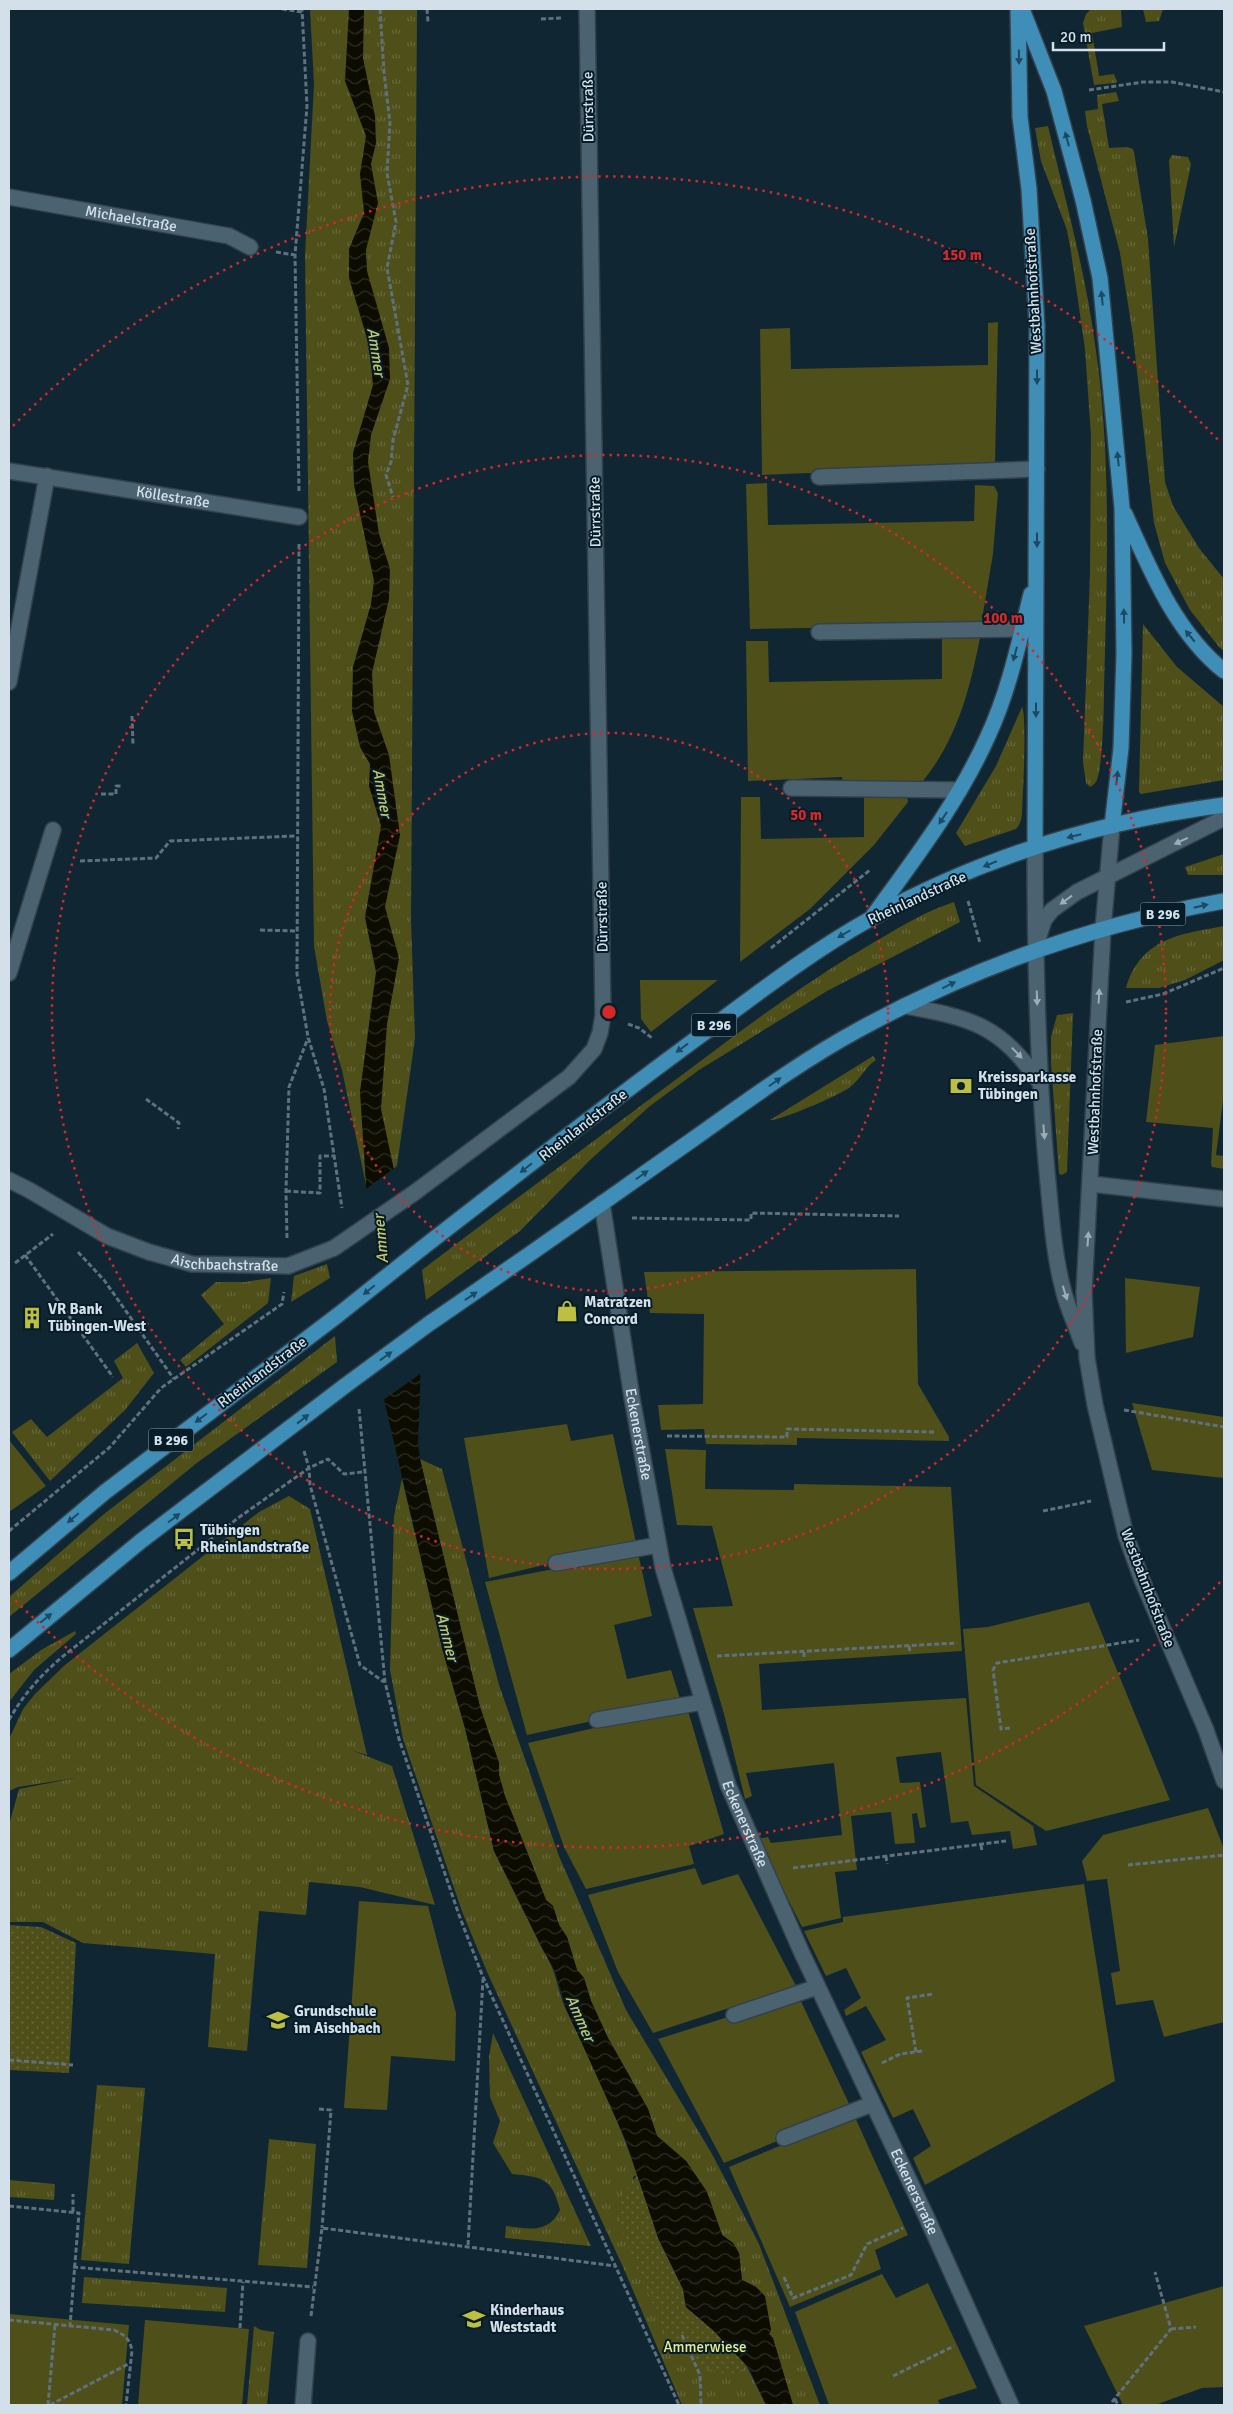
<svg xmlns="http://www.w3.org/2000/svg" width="1233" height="2414" font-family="Signika,sans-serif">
	<defs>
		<pattern id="grass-tufts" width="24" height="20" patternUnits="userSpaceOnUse" patternTransform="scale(1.25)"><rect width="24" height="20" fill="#4f4f1a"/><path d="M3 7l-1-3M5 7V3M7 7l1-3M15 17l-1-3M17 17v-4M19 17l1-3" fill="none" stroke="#67683b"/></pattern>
		<pattern id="park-dots" width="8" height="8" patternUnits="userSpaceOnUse" patternTransform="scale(1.25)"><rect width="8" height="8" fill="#4f4f1a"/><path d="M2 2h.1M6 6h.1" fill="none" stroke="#67683b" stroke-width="1.8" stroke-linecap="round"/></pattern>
		<pattern id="water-waves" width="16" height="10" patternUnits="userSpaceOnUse" patternTransform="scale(1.25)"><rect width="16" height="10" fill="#0c0c00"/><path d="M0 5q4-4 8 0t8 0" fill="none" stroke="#2e2f25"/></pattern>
	</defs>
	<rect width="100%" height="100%" fill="#102633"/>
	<path fill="url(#grass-tufts)" d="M310,9H417L411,920L415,1038L396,1173L366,1185L342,1070L327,1021L314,946L305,256L314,84Z
		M1091,9H1121L1122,27L1092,33L1099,76L1114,74L1117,82L1115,83L1094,85L1083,23L1086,14Z
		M1143,9H1163L1159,21L1146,22Z
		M1116,92L1119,101L1102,104L1109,148L1127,147L1133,149L1134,152L1148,239L1165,482L1173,506L1199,548L1224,579V651L1219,647L1190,610L1165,563L1154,523L1133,336L1120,253L1087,126L1085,111L1098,109L1097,95Z
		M1048,126C1065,199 1085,270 1095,344C1112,457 1107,574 1104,688C1104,705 1103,769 1096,782C1094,784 1092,786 1090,787L1086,783L1083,762L1090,573L1091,436L1085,349L1071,252L1067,230L1041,161L1035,128Z
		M1172,155L1188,157L1191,164L1174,247L1169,160Z
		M1143,624L1177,667L1224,707V780L1141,794L1139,792Z
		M1022,707C1027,715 1023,796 1022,812C1022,818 1020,825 1016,829L965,846L956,833L996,766Z
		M1224,854V875H1188L1185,867Z
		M954,902L960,922L827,991L699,1070L650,1106L590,1160L520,1231L426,1300L422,1270C514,1200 606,1132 698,1063C756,1019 814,977 876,941C902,926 926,911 954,902Z
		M1224,926V960L1185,980L1159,988H1126C1141,938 1180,934 1224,926Z
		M1073,1013L1067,1172L1062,1175L1059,1174L1051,1063V1037L1057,1015Z
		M873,1056L876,1060C866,1066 860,1080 849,1088C839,1095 780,1121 770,1120Z
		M327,1264L330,1278L291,1302L294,1276Z
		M271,1278L268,1303L186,1367L180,1360L224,1324L201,1295L216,1282H245Z
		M335,1336L337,1362L198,1462L9,1617V1597L104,1514Z
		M137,1343L154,1373L125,1410L50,1481L12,1432L31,1419L47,1437L123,1378L114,1361Z
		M420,1459L442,1469L499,1685L559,1856L626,2010L712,2154L759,2244L820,2405H793L773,2339L769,2334L771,2330L756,2287L742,2280L739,2253L733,2243L722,2235L707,2192L686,2161L657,2136L648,2109L608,2038L591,2001L584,1978L577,1970L567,1937L559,1925L553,1906L546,1900L505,1796L499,1775V1763L480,1707Z
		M402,1479L442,1648L465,1728L494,1851L543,1950C556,1968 557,1990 566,2010C592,2064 619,2118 637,2175L633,2177L654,2303L668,2336L736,2373L746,2365L766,2405H682L623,2267L488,1974L463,1914L403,1739L390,1670L394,1516Z
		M289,1496L310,1509L367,1755L351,1750L392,1766L435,1905L360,1887L309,1882L306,1915L259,1911L247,2051L208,2047L215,1954L83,1943L43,1922H9V1825L19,1789L75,1778L18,1787L9,1791V1739L23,1709L35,1694L65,1665L259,1512Z
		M75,1631L76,1634L34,1670L9,1702V1674L41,1650Z
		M493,2033L591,2246L505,2238L506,2226C529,2229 548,2234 560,2210C552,2178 543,2177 512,2174L493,2143L500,2121L490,2097L489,2057Z
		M97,2085L145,2088L129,2264L81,2260Z
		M269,2139L316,2144L307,2268L258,2265Z
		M9,2180L55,2184L54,2200L9,2197Z
		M84,2277L227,2288L225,2312L82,2303Z
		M254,2326L261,2330L274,2332L267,2405H247Z"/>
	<path fill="url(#park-dots)" d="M9,1925L41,1927L76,1943L69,2073L9,2070Z
		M637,2175L660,2241L683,2289L686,2307L714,2331L746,2365L736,2373H720L694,2363L667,2336L629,2251L618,2216L621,2197Z"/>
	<path fill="#4f4f1a" d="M998,322L995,465L762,475L760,329L790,328L791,369L988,365V323Z
		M767,483L768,525L974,521L975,485L994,486L998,493L993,554L981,625L750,629L746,484Z
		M942,638H980C970,689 957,739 923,781L843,782L842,777L748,781L746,641H768L769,682L942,679Z
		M741,797H760L761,839L864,837V797H907L908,802L874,845L810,909L740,962Z
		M640,980H718L651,1032L641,1019Z
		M1224,1036V1093L1216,1155L1224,1156V1169L1212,1167L1211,1164L1213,1128L1146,1122L1155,1045Z
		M916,1269L918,1384L949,1437V1441L797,1438V1445L706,1444L704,1429L661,1430L658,1405L703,1404L704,1314L650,1313L644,1272Z
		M1125,1278L1200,1287L1193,1337L1126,1353Z
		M1132,1403L1224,1417V1478L1152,1470Z
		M567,1424L571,1441L613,1434L636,1543L489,1578L464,1438Z
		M9,1440L46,1486L9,1512Z
		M665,1449L706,1450L705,1489L794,1490V1484L951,1487L962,1651L759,1664L762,1710L966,1698L974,1786L1033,1826L1037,1845L1013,1849L1010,1831L972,1835L968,1821L951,1823L941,1752L896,1757L900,1783L920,1782L926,1827L920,1828L917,1813L912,1814L915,1843L895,1844L891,1812L851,1816L857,1870L835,1872L841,1918L802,1927L758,1839L768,1837L771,1843L842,1835L834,1763L746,1773L752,1796L745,1799L724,1714L693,1608L733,1606L712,1526L677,1525Z
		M638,1553L652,1616L614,1625L627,1679L671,1670L681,1702L527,1735L485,1582Z
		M1089,1602L1170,1800L1046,1831L976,1785L963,1629L988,1627Z
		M687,1707L724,1834L689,1846L694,1864L586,1889L564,1847L528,1743Z
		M1208,1808L1224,1849V2022L1164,2037L1153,2000L1116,2005L1111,1973L1120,1971L1107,1879L1087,1881L1082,1861L1103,1835Z
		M695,1868L702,1885L738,1874L796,1986L653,2033L618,1972L588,1895Z
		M1084,1884L1115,2081L925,2185L913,2158L931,2146L913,2109L893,2118L861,2052L886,2040L866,2006L846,2016L844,2010L861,1998L846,1968L826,1976L804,1931L843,1922V1917Z
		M359,1901L428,1906L456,2013L455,2061L391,2056L387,2110L344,2108Z
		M798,1995L852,2110L724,2163L658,2039Z
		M854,2115L908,2235L875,2250L881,2269L790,2307L729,2167Z
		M882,2274L896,2298L928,2283L977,2388L938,2400L940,2405H829L795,2312Z
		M1224,2286V2387L1202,2388L1155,2405H1123L1084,2326Z
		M9,2314L129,2325L122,2405H9Z
		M145,2320L249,2329L242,2405H138Z"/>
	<path fill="url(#water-waves)" d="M349,9H364L363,58L375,116L376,143L371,164L378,203L366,250L367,271L389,348L390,379L371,435L368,462L379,534L390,569L389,599L372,673L374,712L389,755L400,835L385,907L399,958L387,1024L381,1109L423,1306L418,1443L420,1459L480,1707L499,1763V1775L505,1796L546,1900L553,1906L559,1925L567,1937L577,1970L584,1978L591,2001L608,2038L648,2109L657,2136L686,2161L707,2192L722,2235L733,2243L739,2253L742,2280L756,2287L765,2296L771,2330L769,2334L773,2338L793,2405H766L749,2368L714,2331L686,2307L683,2289L658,2238L626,2141L566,2008L555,1971L543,1950L494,1851L465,1728L442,1648L382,1391L364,1243L366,1185L360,1092L376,972L365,917L381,826L369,786L370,764L360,747L352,711L353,667L371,604L374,581L354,485L353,453L373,385L369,345L349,278V249L364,213L360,174L366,136L345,81Z"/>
	<path fill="#102633" d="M397,1166L411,1207L426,1306L423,1372L382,1401L362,1243L363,1191Z"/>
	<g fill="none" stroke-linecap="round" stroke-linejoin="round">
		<g stroke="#33414c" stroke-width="18">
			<g id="minor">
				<path id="s1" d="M9,197L229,236L250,247"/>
				<path id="s2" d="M9,471L299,517"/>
				<path d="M819,477L1037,469"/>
				<path d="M819,632L1022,629"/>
				<path d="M9,682L47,476"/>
				<path d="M791,788L960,790"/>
				<path d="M1112,826L1103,929L1084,1292L1087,1358L1095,1405L1126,1536L1142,1580L1206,1730L1224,1781"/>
				<path d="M1035,846C1035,955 1037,1064 1047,1172C1051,1211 1053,1251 1063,1289C1067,1307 1076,1325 1082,1343"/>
				<path d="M1039,936L1044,920L1052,910L1077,892L1224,818"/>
				<path d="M9,973L53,830"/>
				<path d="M905,1006C972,1018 1000,1025 1040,1083"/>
				<path id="s3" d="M9,1180L29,1190L107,1236L149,1252L192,1264L288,1266L334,1248"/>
				<path d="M1091,1184L1224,1199"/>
				<path d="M414,1193L569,1077L594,1049L600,1033L603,1015L587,9"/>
				<path id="s4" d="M602,1203L632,1398L663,1568L728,1785L801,1951L927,2218L1011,2405"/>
				<path d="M556,1563L658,1545"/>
				<path d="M597,1720L703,1702"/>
				<path d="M734,2015L817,1987"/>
				<path d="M784,2138L872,2104"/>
				<path d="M303,2405L308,2341"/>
			</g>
		</g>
		<g stroke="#33414c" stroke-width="18">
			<path id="major" d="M1018,9L1020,117L1029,189L1037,326L1035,846
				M1022,9L1054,91L1083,200L1100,278L1122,508L1124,654L1121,748L1112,826
				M1125,514C1150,569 1175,632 1224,671
				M873,916C915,858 959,801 988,736C1009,691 1019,642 1031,594
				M421,1249C515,1176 608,1103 704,1033C758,993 811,952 870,919C979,858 1101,821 1224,805
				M430,1323C518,1263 605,1201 692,1140C747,1101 801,1061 860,1029C974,967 1096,924 1224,901
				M9,1573L105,1492L338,1315
				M9,1650L141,1541L346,1385"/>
		</g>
		<path stroke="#5f717d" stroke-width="3" stroke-dasharray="5 2.5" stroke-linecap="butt" d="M282,9L302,12
			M380,9L384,72L390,123L387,173L396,222L387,268L408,385L393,440L391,462L386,475L393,497
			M427,9L428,22
			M541,19L561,18
			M1089,90L1143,82H1172L1224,92
			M276,252L295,255
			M299,491L295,255L307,106L302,9
			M299,544L297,974L308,1037L324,1089L342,1208
			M132,716L133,745
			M101,794H116V786H121
			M80,861L156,858L170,841L296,836
			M968,901L980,943
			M260,930L297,931
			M771,948L870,870
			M1126,1002L1163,994L1224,968
			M628,1024L639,1028L652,1038
			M146,1099L179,1123L178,1129
			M286,1191L320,1193V1156H335
			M632,1218L751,1220V1213L899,1216
			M287,1238L286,1191L289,1087L308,1038
			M78,1252L104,1280L174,1379
			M25,1255L113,1377
			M15,1263L53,1234
			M359,1409L385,1682L399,1739L459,1915L483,1977L679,2405
			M1124,1410L1224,1427
			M667,1436L787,1437V1429L935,1432
			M304,1451L309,1468L310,1485L360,1665L384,1682
			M1043,1511L1091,1501
			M9,1531L110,1447L161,1388L282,1304L284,1292
			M909,1646L910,1652
			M804,1652V1658
			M717,1656L957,1643
			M9,1720C23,1695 40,1676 62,1657L238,1518L309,1468L328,1459L344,1474L363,1472
			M1010,1728L1001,1729L993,1670L997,1663L1139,1640
			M981,1845L982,1851
			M886,1856L887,1864
			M1128,1865L1224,1855
			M793,1868L1006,1841
			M916,2052L907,1998L933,1994
			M9,2060L73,2065
			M882,2063L900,2054L922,2051
			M319,2109L331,2110L322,2228
			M9,2206L79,2213L70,2326
			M73,2212V2194
			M468,2245L483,1979
			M73,2267L313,2287
			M784,2277L793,2298L851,2275L867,2244L903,2228
			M311,2316L322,2228L615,2266
			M9,2320L114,2330C125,2335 130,2339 132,2351L126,2405
			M240,2328L243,2282
			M1171,2329L1196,2327
			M682,2335L700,2375L701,2405
			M893,2376L954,2346
			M1115,2399L1118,2405
			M1112,2402L1171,2329L1155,2272
			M48,2405L55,2325
			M50,2405L130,2363"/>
		<use href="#minor" stroke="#4b6371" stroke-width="15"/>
		<use href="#major" stroke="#3f8eb7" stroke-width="15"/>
		<g stroke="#33414c" stroke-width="18" stroke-linecap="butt">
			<path id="minor-bridge" d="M334,1248L414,1193"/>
		</g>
		<g stroke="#33414c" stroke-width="18" stroke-linecap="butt">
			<path id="major-bridge" d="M338,1315L421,1249
				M346,1385L430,1323"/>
		</g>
		<use href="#minor-bridge" stroke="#4b6371" stroke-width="15"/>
		<use href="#major-bridge" stroke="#3f8eb7" stroke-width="15"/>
	</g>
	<defs><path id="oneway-solid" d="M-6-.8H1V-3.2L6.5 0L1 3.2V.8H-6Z" transform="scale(1.25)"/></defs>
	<g fill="#1d4a62">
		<use href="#oneway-solid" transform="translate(1019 57) rotate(89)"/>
		<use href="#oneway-solid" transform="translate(1067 139) rotate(-105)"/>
		<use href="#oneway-solid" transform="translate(1102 298) rotate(-96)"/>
		<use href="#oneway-solid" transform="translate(1037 377) rotate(90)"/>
		<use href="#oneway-solid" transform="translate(1118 459) rotate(-96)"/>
		<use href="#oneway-solid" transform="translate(1037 540) rotate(90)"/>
		<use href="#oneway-solid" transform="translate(1124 616) rotate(-91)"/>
		<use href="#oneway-solid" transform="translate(1190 636) rotate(-130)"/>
		<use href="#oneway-solid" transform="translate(1015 654) rotate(105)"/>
		<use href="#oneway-solid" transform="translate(1036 710) rotate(90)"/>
		<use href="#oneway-solid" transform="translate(1117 778) rotate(-84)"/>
		<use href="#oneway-solid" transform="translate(943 818) rotate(123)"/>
		<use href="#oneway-solid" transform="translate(1074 836) rotate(166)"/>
		<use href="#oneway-solid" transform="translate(990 864) rotate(158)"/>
		<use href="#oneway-solid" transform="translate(1201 906) rotate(-13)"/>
		<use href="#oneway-solid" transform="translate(844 934) rotate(150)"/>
		<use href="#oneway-solid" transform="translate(949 985) rotate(-26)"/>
		<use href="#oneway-solid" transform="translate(682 1048) rotate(144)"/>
		<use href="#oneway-solid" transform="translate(775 1082) rotate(-35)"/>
		<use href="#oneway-solid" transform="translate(526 1168) rotate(142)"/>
		<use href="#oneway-solid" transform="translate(642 1175) rotate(-35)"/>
		<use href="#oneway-solid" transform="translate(369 1290) rotate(141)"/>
		<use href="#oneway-solid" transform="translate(471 1296) rotate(-34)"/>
		<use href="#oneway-solid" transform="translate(386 1356) rotate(-36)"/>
		<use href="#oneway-solid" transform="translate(201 1418) rotate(143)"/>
		<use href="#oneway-solid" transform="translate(303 1419) rotate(-38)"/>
		<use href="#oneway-solid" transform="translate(73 1518) rotate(140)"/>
		<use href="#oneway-solid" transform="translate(174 1518) rotate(-37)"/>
		<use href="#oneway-solid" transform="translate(46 1618) rotate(-39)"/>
	</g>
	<g fill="#9daeb9">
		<use href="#oneway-solid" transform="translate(1181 841) rotate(155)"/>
		<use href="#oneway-solid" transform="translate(1066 900) rotate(144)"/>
		<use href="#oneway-solid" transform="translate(1099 996) rotate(-87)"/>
		<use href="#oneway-solid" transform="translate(1037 998) rotate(88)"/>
		<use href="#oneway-solid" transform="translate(1017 1053) rotate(46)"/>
		<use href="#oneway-solid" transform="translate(1044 1132) rotate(85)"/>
		<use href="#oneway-solid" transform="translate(1088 1239) rotate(-86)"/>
		<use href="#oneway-solid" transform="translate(1065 1293) rotate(73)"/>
	</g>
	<g fill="none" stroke="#d62828" stroke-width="2.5" stroke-dasharray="2.5 5">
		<circle cx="609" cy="1012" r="279"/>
		<circle cx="609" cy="1012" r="557"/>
		<path d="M1220 1582A836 836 0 0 1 13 1598M13 426A836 836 0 0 1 1220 442"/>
	</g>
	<defs>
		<g id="bank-bare" transform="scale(1.725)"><path d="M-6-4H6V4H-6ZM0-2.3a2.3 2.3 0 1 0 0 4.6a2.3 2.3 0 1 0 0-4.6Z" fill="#bdbf42" stroke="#061c29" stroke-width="2.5" paint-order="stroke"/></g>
		<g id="shop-bare" transform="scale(1.725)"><path d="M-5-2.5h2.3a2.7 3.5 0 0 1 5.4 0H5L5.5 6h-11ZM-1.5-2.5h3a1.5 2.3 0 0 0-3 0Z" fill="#bdbf42" stroke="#061c29" stroke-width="2.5" paint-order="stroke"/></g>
		<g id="building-bare" transform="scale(1.725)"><path d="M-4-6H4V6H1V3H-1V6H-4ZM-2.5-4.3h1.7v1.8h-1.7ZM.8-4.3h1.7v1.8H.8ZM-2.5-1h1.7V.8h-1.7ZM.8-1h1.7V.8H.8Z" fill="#bdbf42" stroke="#061c29" stroke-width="2.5" paint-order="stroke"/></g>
		<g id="bus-bare" transform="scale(1.725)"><path d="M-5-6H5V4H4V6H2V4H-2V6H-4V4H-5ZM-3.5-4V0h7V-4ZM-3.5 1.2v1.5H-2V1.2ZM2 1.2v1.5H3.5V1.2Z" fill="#bdbf42" stroke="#061c29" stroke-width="2.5" paint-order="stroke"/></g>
		<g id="school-bare" transform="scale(1.725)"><path d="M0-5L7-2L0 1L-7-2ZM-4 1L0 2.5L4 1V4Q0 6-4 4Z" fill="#bdbf42" stroke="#061c29" stroke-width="2.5" paint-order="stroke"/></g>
	</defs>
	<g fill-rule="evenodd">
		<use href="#bank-bare" x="961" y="1086"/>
		<use href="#shop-bare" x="567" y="1311"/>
		<use href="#building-bare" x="32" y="1318"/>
		<use href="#bus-bare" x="184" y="1539"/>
		<use href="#school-bare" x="278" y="2020"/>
		<use href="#school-bare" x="474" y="2319"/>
	</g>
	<g text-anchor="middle" stroke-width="4" stroke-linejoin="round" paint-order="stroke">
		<g fill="#061c29" stroke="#96a5af" stroke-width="1">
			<rect x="1140.5" y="902.5" width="45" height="23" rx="4"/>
			<rect x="691.5" y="1013.5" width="45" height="23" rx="4"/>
			<rect x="148.5" y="1428.5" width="45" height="23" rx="4"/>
		</g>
		<g font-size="14" font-weight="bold" fill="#d3e0e9">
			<text x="1163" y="919">B 296</text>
			<text x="714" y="1030">B 296</text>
			<text x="171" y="1445">B 296</text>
		</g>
		<g font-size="15" fill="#d3e0e9" stroke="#061c29">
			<text transform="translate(588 107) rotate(-91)" y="5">Dürrstraße</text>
			<text dy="5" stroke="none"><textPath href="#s1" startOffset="124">Michaelstraße</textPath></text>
			<text transform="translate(1033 291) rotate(-93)" y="5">Westbahnhofstraße</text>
			<text dy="5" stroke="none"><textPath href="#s2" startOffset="166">Köllestraße</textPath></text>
			<text transform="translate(595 512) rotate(-91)" y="5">Dürrstraße</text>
			<text transform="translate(917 898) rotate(-25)" y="5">Rheinlandstraße</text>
			<text transform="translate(602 917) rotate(-91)" y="5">Dürrstraße</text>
			<text transform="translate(1095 1092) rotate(-88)" y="5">Westbahnhofstraße</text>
			<text transform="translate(583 1125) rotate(-38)" y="5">Rheinlandstraße</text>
			<text dy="5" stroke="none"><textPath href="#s3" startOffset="235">Aischbachstraße</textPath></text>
			<text transform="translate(262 1372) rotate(-37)" y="5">Rheinlandstraße</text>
			<text dy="5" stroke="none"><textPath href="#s4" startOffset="234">Eckenerstraße</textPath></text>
			<text transform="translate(1148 1588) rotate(69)" y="5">Westbahnhofstraße</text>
			<text dy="5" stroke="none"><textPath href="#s4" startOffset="639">Eckenerstraße</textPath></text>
			<text dy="5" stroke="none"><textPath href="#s4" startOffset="1044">Eckenerstraße</textPath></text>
		</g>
		<g font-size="15" font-weight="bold" fill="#d3e0e9" stroke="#061c29" text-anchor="start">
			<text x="978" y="1082">Kreissparkasse<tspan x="978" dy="17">Tübingen</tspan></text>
			<text x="584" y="1307">Matratzen<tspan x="584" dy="17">Concord</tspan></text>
			<text x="48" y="1314">VR Bank<tspan x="48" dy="17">Tübingen-West</tspan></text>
			<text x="200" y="1535">Tübingen<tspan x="200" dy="17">Rheinlandstraße</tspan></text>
			<text x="294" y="2016">Grundschule<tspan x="294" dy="17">im Aischbach</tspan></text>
			<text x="490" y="2315">Kinderhaus<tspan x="490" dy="17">Weststadt</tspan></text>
		</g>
		<g font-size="15" fill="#e9ec8d" stroke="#061c29">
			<text x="705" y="2352">Ammerwiese</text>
		</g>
		<g font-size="16" font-style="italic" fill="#c5c769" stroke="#061c29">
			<text transform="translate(377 352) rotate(81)" y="6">Ammer</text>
			<text transform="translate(383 793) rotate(80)" y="6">Ammer</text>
			<text transform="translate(380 1239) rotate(-95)" y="6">Ammer</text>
			<text transform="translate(448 1637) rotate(76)" y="6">Ammer</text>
			<text transform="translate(581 2018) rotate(66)" y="6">Ammer</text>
		</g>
	</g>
	<circle cx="609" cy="1012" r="8" fill="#d62828" stroke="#061c29" stroke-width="2.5"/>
	<g font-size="15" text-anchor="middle" font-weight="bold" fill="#d62828" stroke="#061c29" stroke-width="4" stroke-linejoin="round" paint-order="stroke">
		<text x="962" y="260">150 m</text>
		<text x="1003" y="623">100 m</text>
		<text x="806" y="820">50 m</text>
	</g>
	<rect width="1233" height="2414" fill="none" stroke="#d3e0e9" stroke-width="20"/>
	<path d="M1053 42v8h111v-8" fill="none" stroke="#d3e0e9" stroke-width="2.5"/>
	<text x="1060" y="42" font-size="15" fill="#d3e0e9" stroke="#061c29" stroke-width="4" paint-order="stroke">20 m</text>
</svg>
